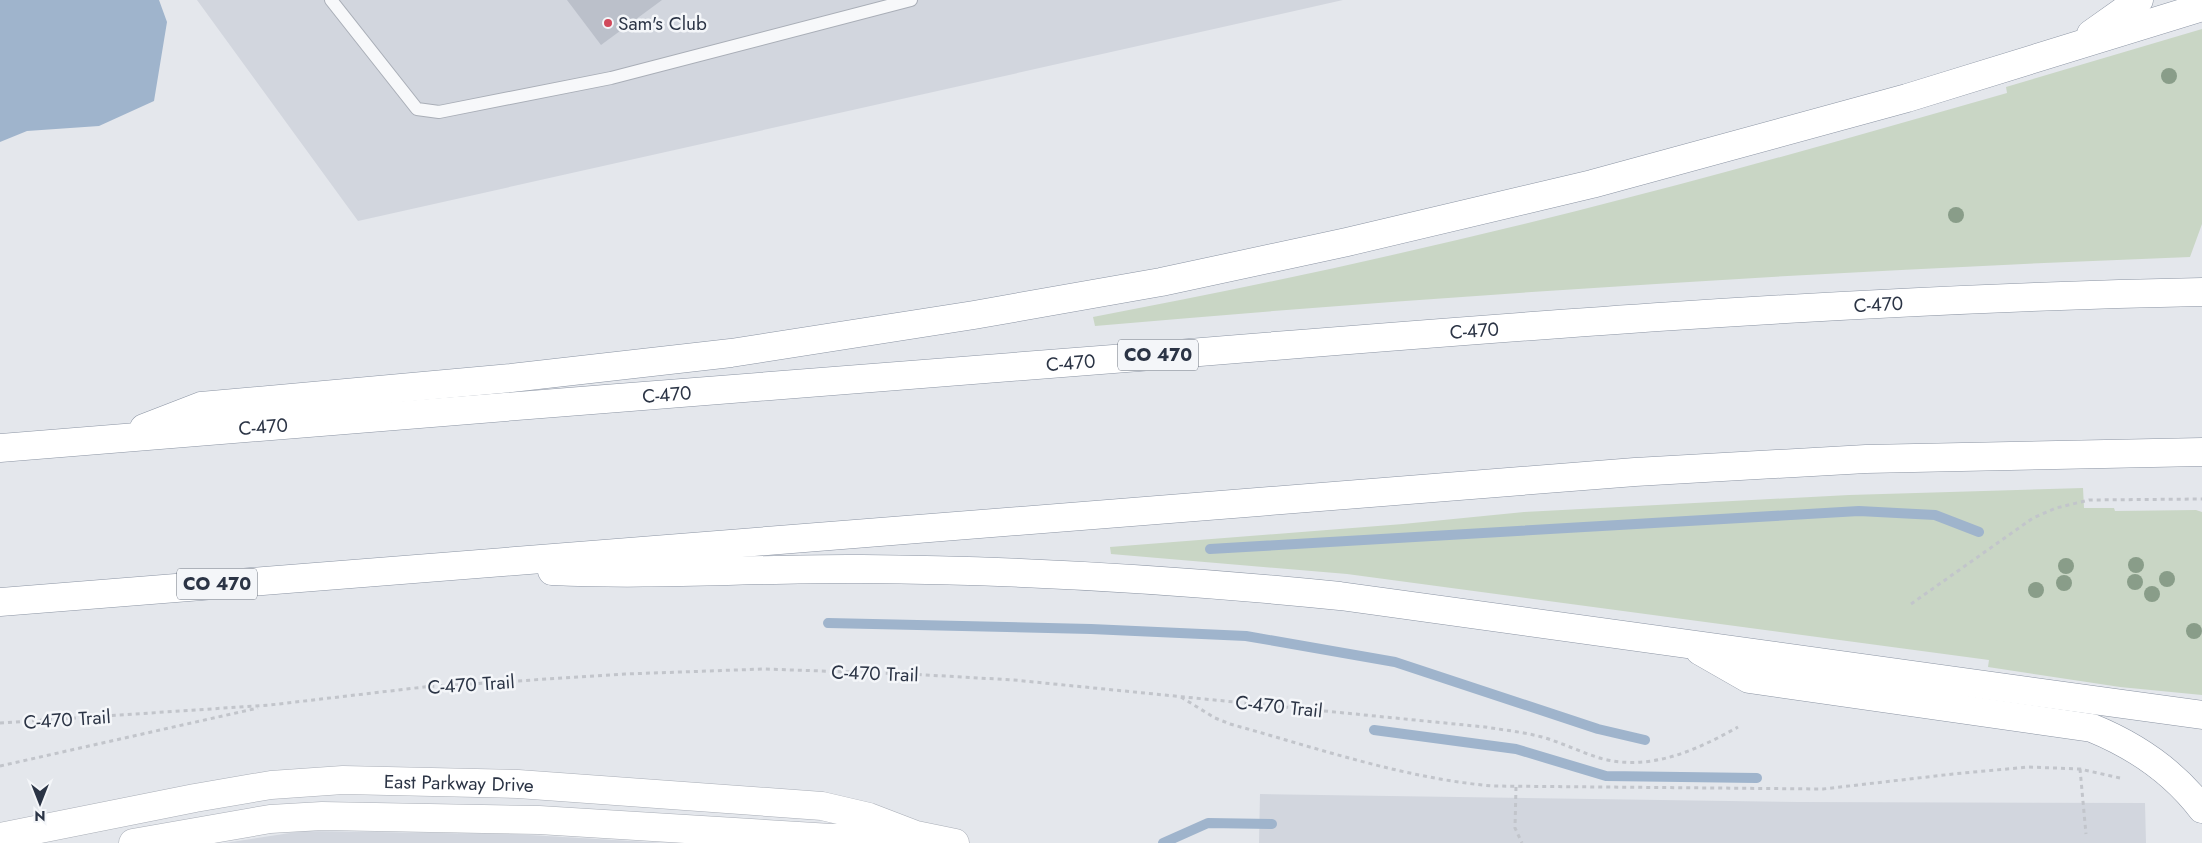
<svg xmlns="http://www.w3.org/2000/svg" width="2202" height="843" font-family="Jost,sans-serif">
	<rect width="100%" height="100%" fill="#e4e7ec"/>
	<path fill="#d2d6de" d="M197,0H1343L358,221Z
		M1260,794L1798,802L2145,803L2146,843H1259Z
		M303,831L512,834L665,843H225Z"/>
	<path fill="#c9d6c5" d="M2202,29V224L2190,257C1824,271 1460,294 1095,326L1093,317C1307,277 1519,228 1729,171C1822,146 1915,119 2007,93L2006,87Z
		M2083,488L2084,508H2114L2115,511L2196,510L2202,512V695L2120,687L1988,667L1989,660L1347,574L1111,554L1110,547L1403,524L1524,512L1849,495Z"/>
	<path fill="#9fb4cc" d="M0,0H159L167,22L154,101L99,126L27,131L0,142Z"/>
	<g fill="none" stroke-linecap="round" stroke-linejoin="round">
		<path stroke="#9fb4cc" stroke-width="10" d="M1210,549L1859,511L1935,515L1979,532
			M828,623L1091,629L1246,636L1395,662L1598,729L1645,740
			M1374,730L1516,749L1606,776L1757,778
			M1163,843L1208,823L1272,824"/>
	</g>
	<path fill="#bbc0ca" d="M567,0H662L601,45Z"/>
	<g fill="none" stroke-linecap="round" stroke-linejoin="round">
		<g stroke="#a9aeb7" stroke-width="14">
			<path id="lane" d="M331,0L417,109L439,112L611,78L911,0"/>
		</g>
		<g stroke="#a9aeb7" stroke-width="29">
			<g id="secondary">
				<path id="s1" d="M0,837L195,798L271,785L343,780L518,784L822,806L869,817L916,835L955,843"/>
				<path d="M133,843L270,819L322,816L539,820L831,838L907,836"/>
			</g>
		</g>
		<g stroke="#8b94a3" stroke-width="29">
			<g id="highway">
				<path d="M2091,34L2139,0"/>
				<path d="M144,428L201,406L511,378L731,353L974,315L1161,282L1347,242L1592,184L1907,98L2202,7"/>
				<path id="s2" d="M0,448C380,416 759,387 1139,357C1493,328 1847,299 2202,292"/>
				<path d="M552,571C655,576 759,568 862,569C1022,570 1181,580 1340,596L2202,715"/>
				<path d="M0,602L1635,472L1866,459L2202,452"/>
				<path d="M1700,651L1749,679L2092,728C2136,746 2173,771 2202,809"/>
			</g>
		</g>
		<path stroke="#c2c5cb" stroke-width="3" stroke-dasharray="4 4" stroke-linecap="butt" d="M1911,604L2033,518L2056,508L2089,500L2202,499
			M1181,697L1215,718L1230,724C1317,748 1403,778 1492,786L1823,789L1953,774L2028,767L2080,769L2120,778
			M0,723L270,705L424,687L625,674L764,669L909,674L1014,680L1485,727C1504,730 1523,732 1542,737C1563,743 1582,753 1603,759C1651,771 1697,750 1738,727
			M0,766L258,708
			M2080,769L2086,834
			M1516,787L1515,828L1522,843"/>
		<use href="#lane" stroke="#f7f8fa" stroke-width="12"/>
		<use href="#secondary" stroke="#fff" stroke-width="28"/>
		<use href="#highway" stroke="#fff" stroke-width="28"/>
	</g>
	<g fill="#899d89">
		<circle cx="2169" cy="76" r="8"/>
		<circle cx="1956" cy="215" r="8"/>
		<circle cx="2136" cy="565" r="8"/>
		<circle cx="2066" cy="566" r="8"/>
		<circle cx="2167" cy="579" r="8"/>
		<circle cx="2135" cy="582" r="8"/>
		<circle cx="2064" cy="583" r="8"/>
		<circle cx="2036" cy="590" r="8"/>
		<circle cx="2152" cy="594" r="8"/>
		<circle cx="2194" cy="631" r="8"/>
	</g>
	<circle fill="#d1495b" stroke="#f4f6f9" stroke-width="2" cx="608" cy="23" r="5"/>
	<g text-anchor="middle" stroke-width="5" stroke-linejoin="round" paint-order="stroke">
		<g fill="#f4f6f9" stroke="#676e7b" stroke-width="1">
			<rect x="1118" y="339.5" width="80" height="31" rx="4"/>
			<rect x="177" y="568.5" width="80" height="31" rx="4"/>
		</g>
		<g font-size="18" font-weight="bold" fill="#2b3445">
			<text x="1158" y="361">CO 470</text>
			<text x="217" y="590">CO 470</text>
		</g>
		<g font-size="19" fill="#2b3445" stroke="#f4f6f9" text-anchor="start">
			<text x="618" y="30">Sam's Club</text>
		</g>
		<g font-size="19" fill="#2b3445" stroke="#f4f6f9">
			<text dy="7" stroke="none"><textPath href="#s2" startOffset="1884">C-470</textPath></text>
			<text dy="7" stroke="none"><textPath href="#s2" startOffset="1479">C-470</textPath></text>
			<text dy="7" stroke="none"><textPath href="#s2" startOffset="1074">C-470</textPath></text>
			<text dy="7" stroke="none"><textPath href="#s2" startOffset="669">C-470</textPath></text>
			<text dy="7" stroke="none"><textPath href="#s2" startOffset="264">C-470</textPath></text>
			<text transform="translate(875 673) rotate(2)" y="7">C-470 Trail</text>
			<text transform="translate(471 684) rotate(-4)" y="7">C-470 Trail</text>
			<text transform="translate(1279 706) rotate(6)" y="7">C-470 Trail</text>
			<text transform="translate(67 719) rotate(-4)" y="7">C-470 Trail</text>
			<text dy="7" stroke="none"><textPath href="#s1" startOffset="464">East Parkway Drive</textPath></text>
		</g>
	</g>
	<g transform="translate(40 803) rotate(180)" stroke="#f4f6f9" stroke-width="4" paint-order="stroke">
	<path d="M0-4L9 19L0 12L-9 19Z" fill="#2b3445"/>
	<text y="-8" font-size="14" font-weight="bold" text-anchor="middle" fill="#2b3445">N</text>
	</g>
</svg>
